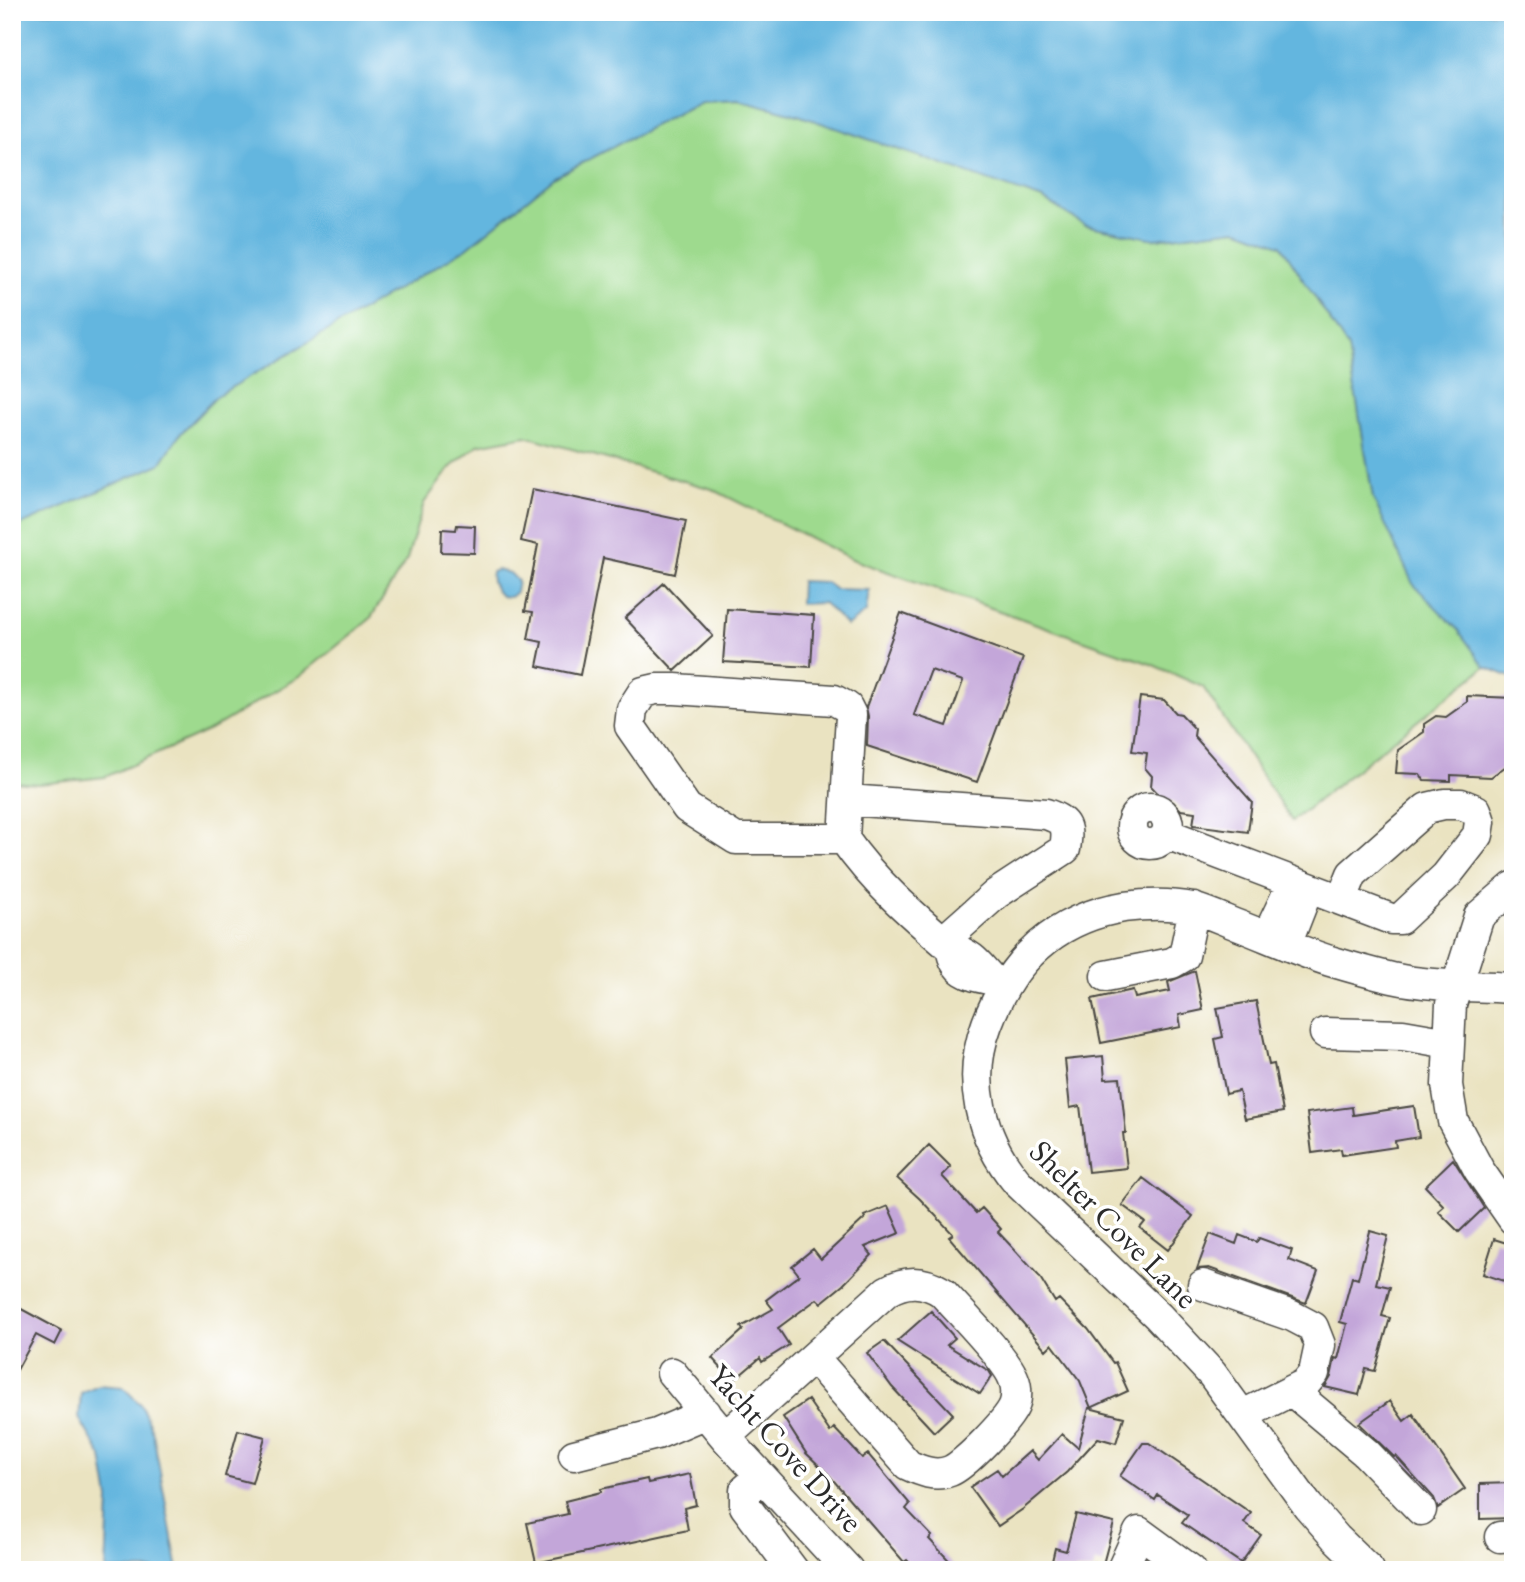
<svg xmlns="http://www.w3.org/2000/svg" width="1525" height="1582" font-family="'EB Garamond',serif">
	<rect width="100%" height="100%" fill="#fff"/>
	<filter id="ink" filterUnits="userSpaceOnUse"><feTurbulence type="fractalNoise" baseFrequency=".0143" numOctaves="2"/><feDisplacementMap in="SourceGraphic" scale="14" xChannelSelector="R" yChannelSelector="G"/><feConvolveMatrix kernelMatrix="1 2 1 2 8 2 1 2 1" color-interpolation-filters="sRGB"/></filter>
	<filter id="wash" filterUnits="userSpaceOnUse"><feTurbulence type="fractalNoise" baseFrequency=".00686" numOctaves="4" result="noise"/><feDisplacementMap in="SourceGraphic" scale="28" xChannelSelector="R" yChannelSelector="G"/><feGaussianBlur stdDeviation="1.57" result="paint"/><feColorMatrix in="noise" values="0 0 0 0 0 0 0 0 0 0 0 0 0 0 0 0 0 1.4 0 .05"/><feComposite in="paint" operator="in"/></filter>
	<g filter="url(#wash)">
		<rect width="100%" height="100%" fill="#eae3c1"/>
		<path fill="#9eda8e" stroke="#64825c" stroke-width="2" d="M738,99L798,115L1043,199L1085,225L1155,239L1236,229L1281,245L1348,348L1373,498L1485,667L1292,821L1203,687L1151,664L854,560L712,489L526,436L478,445L451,467L424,503L407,559L370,619L300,676L210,730L105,777L39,784L12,782V529L160,464L180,434L217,396L467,248L555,177L701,101Z"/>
		<path fill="#63b6df" stroke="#477085" stroke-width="2" d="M12,12H1513V678L1485,667L1458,630L1413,584L1373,498L1348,348L1281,245L1236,229L1155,239L1085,225L1043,199L798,115L738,99L701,101L555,177L467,248L217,396L180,434L160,464L12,529Z
			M497,570L510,573L518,581L516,592L510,597L501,596C494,589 490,581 492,572Z
			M801,581L826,582L834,589L869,590L866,612L847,626L824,603L800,604Z
			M98,1385L123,1387L141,1405L153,1433L178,1570H106L109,1499L102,1457L79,1418L81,1393Z"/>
		<g id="blocks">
			<path fill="#c3a6d9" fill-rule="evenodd" d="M532,489L686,521L675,574L603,558L580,675L537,666L542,642L528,639L533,612L525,611L538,545L521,541Z
				M457,525L475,526L474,553L441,552L442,529L456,530Z
				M664,583L713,636L675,671L625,618Z
				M727,609L814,615L811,667L723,662Z
				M901,613L1023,658L977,782L867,746L868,716L866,707ZM931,670L963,681L947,726L914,715Z
				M1467,696L1513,698V761L1491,777L1451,775V781L1424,780L1420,774L1396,773L1398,750L1424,732V724L1436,716L1446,717L1467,702Z
				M1140,697L1164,700L1176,713L1181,714L1195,729L1194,736L1252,802L1248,832L1193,825L1195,812L1181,810L1173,802L1165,801L1151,786L1152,776L1145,768L1147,753L1132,751Z
				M1195,971L1203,1010L1179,1015L1181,1027L1101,1043L1092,999L1133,990L1135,998L1170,991L1168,982Z
				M1256,1001L1269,1065L1274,1064L1283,1112L1245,1119L1239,1091L1226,1094L1215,1039L1223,1037L1217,1008Z
				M1103,1056L1105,1079L1120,1078L1126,1133H1123L1127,1168L1088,1172L1080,1106L1070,1108L1065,1060Z
				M1414,1106L1419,1137L1395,1141L1396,1147L1342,1155L1341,1149L1312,1153L1307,1113L1352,1107L1353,1115Z
				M929,1145L951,1167L942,1176L976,1213L982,1208L1001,1229L998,1232L1039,1276L1055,1302L1059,1299L1088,1329L1113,1363L1115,1362L1128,1391L1091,1408L1080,1381L1052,1344L1046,1350L949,1237L953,1234L920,1199L897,1178Z
				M1453,1159L1484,1208L1459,1232L1438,1211L1444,1206L1425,1186Z
				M1143,1178L1193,1216L1168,1250L1140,1228L1145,1222L1122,1205Z
				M888,1206L900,1233L865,1247L872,1255L843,1285L821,1303L817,1299L778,1328L789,1345L762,1362L760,1358L733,1381L712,1358L743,1330L741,1327L773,1309L766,1300L799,1275L792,1266L813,1249L821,1259L865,1218L864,1216Z
				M1370,1231L1388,1236L1376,1284L1390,1287L1382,1316L1390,1318L1375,1371L1366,1369L1359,1395L1325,1387L1331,1377L1335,1358L1338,1359L1347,1324L1340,1322L1352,1277L1358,1279Z
				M1210,1234L1236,1244L1239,1235L1257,1242L1259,1238L1292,1250L1289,1260L1318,1271L1306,1303L1209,1268L1197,1269Z
				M1494,1239L1513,1245V1284L1483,1274Z
				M12,1304L62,1331L55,1345L36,1335L12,1379Z
				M931,1311L955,1338L947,1345L989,1371L992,1376L980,1394L897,1341Z
				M884,1341L953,1414L934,1432L892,1387L867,1353Z
				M808,1400L830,1432L834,1428L862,1458L868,1454L910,1504L906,1509L932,1536L929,1539L958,1570H916L907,1560L904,1562L827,1473L806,1453L783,1417Z
				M1390,1401L1404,1421L1413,1414L1465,1489L1438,1508L1434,1498L1396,1456L1394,1457L1359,1423Z
				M1089,1408L1124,1417L1116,1443L1098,1438L1067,1472L1023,1509L998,1526L970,1487L997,1469L1002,1476L1030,1451L1038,1460L1062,1434L1078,1448Z
				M238,1430L265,1437L252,1483L225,1476Z
				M1143,1443H1149L1251,1513L1244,1523L1261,1535L1241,1563L1182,1523L1188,1515L1158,1495L1155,1500L1120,1476Z
				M690,1474L696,1505L684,1508L688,1530L536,1563L527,1523L568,1514L565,1501L601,1492V1489L647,1479L648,1483Z
				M1513,1483V1518L1480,1519V1484Z
				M1076,1514L1114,1523L1103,1564L1095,1562L1093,1570H1050L1055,1548L1066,1551Z"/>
		</g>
	</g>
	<g filter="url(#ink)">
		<use href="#blocks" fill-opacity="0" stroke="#484742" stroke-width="2"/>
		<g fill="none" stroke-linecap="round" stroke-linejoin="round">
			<g stroke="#484742" stroke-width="33">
				<path id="minor" d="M847,800L1046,814C1068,821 1068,828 1065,849L996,894L943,941
					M1132 826a18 18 0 1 1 36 0a18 18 0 1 1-36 0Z
					M1167,834L1391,919H1400L1446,876L1478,835L1480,822L1476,810L1461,804H1444L1427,808L1352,874L1342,899
					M844,839H736L687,808L630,726L632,709L643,692L656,689H675L834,700L847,707L851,715L844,839C873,881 912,915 951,948
					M1513,887L1479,916L1451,1004L1447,1085L1453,1121L1479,1170L1513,1219
					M1267,937L1288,893L1301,885L1304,899L1286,945
					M1106,976L1172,963L1184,956L1194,908
					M989,979C968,975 955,972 951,948C980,957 981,973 1003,989
					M1325,1033L1403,1035L1449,1043
					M1203,1285L1292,1316L1313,1327L1320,1345L1314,1373L1305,1384L1243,1415
					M672,1373L725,1437L848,1570
					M1292,1391L1366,1453L1421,1510
					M725,1437L887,1291C906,1280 923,1280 942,1292C958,1310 1008,1360 1014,1380C1017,1387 1017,1399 1014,1406C1008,1420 964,1466 950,1471C935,1477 921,1471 908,1465L814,1358
					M574,1455L657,1434L706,1413
					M761,1476L745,1490V1506L793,1570
					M1500,1537L1513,1536
					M1122,1570L1139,1532L1191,1570
					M1369,1570L1336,1538L1308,1506L1212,1374L1158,1316L1017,1182C980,1138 966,1079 987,1024C1011,960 1056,918 1124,907C1147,904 1169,903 1192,908C1207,912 1222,919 1237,925C1268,937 1298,951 1330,961C1350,967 1371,973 1392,978C1427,986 1476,986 1513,988"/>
			</g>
			<use href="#minor" stroke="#fff" stroke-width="30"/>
		</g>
	</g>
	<g text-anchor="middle" stroke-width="7" stroke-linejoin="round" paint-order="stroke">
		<g font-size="32" fill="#2b2b2b" stroke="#fff">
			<text transform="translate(1114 1224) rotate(45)" y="11">Shelter Cove Lane</text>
			<text transform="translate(786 1448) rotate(48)" y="11">Yacht Cove Drive</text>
		</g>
	</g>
	<rect width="1525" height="1582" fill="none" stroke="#fff" stroke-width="42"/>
</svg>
